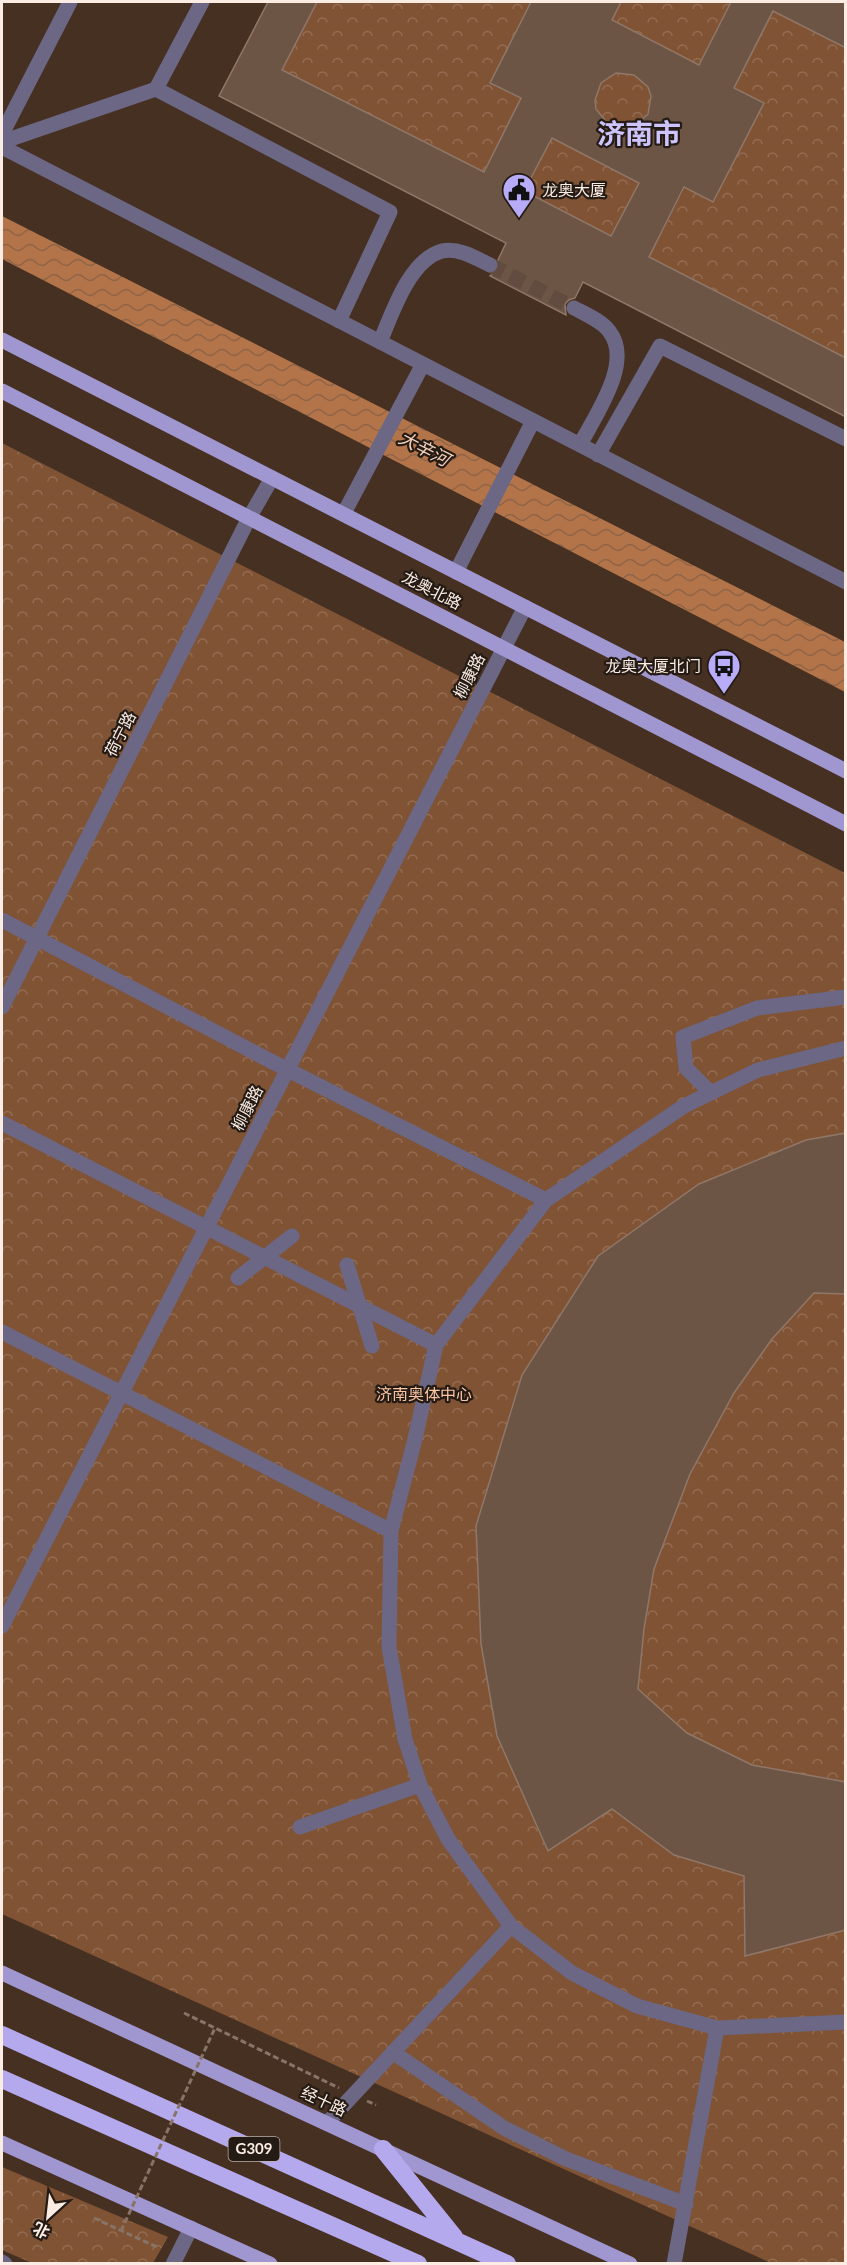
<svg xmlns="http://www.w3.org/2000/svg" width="847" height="2265" font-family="Lato,'Noto Sans SC',sans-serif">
	<defs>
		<pattern id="park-crowns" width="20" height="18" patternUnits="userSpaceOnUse" patternTransform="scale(1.5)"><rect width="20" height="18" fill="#805335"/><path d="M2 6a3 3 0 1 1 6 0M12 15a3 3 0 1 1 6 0" fill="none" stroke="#936c52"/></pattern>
		<pattern id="water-waves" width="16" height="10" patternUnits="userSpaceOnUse" patternTransform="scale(1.5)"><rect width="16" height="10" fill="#b37449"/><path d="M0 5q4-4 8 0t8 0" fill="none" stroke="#8f6447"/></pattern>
	</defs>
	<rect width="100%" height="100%" fill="#463022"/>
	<path fill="url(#park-crowns)" d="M317,2H531L491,82L521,98L484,172L282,70Z
		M621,2H731L699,65L612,20Z
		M773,11L845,48V358L649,257L685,187L763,103L734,88Z
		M595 100a28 28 0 1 1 56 0a28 28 0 1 1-56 0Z
		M552,138L639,183L611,236L524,191Z
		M2,443L845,873V2263H771L2,1914Z
		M2,2167L168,2237L153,2263H32L2,2250Z"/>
	<path fill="url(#water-waves)" d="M2,216L845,642V692L2,259Z"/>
	<path fill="#6d5546" stroke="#907767" stroke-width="1.5" fill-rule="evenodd" d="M268,2H317L282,70L484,172L521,98L490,83L531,2H621L612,20L699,65L731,2H846V48L773,11L734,88L764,103L713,202L684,187L649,257L846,358V417L583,282L575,298L569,300L565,304L566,315L490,276L498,270V260L506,243L219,96ZM616,73L634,75L648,87L651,96L648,114L634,126L625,129L616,127L607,123L596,109L595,100L601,83ZM552,138L639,183L611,236L524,191Z
		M846,1133V1294L814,1293L772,1339L734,1393L690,1474L654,1569L644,1629L638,1689L687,1733L752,1765L846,1782V1930L745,1956L744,1876L674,1855L612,1809L548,1851L497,1736L481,1644L476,1526L522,1375L598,1256L699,1184L806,1140Z"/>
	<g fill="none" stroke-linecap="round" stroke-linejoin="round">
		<path stroke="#614c3f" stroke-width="15" stroke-dasharray="15 8" stroke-linecap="butt" d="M490,265L574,308"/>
		<path stroke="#877467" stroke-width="3" stroke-dasharray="6 3" stroke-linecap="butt" d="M184,2013L339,2088
			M367,2101L376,2105
			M94,2218L157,2247"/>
		<path stroke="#6b6784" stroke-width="15" d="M156,89L390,212L339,321
			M2,134L70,2
			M2,142L156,89L202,2
			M2,147L846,582
			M574,308C585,314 602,321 609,331C634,362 595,415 580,445
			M380,342C392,314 409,260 442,251C458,247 476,258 490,265
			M598,455L660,346L846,439
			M344,513L423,364
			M456,572L533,421
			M2,920L286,1069L546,1200
			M2,1007L249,518L272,478
			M846,1048L758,1070L684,1106L546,1200L436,1345L415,1439L391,1531L389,1647L405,1739L420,1785L448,1839L511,1926L572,1973L637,2006L717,2028L846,2022
			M711,1093L686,1068L683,1037L757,1008L846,997
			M2,1123L436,1345
			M2,1332L391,1531
			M2,1626L525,607
			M300,1827L420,1785
			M394,2053L504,2128L566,2159L686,2204
			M327,2123L511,1926
			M2,2262L5,2264
			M173,2264L191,2228
			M674,2264L717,2028"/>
		<path stroke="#a096d0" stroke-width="15" d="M2,340L846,771
			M2,391L846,824
			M2,1973L630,2264
			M2,2143L270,2264"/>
		<path stroke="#b5a9ee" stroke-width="18" d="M2,2035L507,2264
			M2,2079L418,2264
			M383,2149L454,2237"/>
		<path stroke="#877467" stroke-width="3" stroke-dasharray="6 3" stroke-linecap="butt" d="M121,2231L215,2028"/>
		<path stroke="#6b6784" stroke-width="15" d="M347,1265L372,1346
			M238,1278L292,1236"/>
	</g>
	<defs>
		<g id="civic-pin" transform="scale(1.725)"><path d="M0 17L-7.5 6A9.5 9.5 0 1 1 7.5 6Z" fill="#b8abf7" stroke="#251b15"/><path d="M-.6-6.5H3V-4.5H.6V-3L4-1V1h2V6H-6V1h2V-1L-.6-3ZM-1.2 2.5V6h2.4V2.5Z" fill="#111"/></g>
		<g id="bus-pin" transform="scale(1.725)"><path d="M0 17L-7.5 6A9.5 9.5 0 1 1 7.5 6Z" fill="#b8abf7" stroke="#251b15"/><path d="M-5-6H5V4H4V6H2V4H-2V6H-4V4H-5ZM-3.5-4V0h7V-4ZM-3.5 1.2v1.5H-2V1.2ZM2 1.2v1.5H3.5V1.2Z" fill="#111"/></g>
	</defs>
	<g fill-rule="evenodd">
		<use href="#civic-pin" x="519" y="190"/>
		<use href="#bus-pin" x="724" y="666"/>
	</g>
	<g text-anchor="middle" stroke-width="4.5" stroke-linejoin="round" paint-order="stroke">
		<rect fill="#251b15" stroke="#bbaea6" stroke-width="1.5" x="228.5" y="2137" width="51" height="24" rx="4.5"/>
		<g font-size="15" font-weight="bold" fill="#fbede4">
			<text x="254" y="2154">G309</text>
		</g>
		<g font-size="16" fill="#fbede4" stroke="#251b15" text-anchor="start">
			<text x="542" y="196">龙奥大厦</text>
			<text x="701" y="672" text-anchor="end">龙奥大厦北门</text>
		</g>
		<g font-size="16" fill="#fbede4" stroke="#251b15">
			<text transform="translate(432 590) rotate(27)" y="6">龙奥北路</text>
			<text transform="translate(469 676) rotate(-63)" y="6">柳康路</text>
			<text transform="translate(120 734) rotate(-63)" y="6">荷宁路</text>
			<text transform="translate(247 1108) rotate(-63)" y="6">柳康路</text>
			<text transform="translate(324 2101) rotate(25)" y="6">经十路</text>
		</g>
		<g font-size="16" fill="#fbc5a3" stroke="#251b15">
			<text x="424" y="1400">济南奥体中心</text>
		</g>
		<g font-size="18" font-style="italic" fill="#f5d1ba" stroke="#251b15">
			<text transform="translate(424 449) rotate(27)" y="6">大辛河</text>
		</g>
		<g font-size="28" font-weight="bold" fill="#cdc4fd" stroke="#251b15">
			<text x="639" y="144">济南市</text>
		</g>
	</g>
	<rect width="847" height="2265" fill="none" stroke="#fbede4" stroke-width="6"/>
	<g transform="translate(48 2217) rotate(207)" stroke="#251b15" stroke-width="4.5" paint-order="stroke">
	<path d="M0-4.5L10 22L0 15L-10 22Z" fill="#fbede4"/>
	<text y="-9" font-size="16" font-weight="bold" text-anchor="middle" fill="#fbede4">北</text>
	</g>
</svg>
